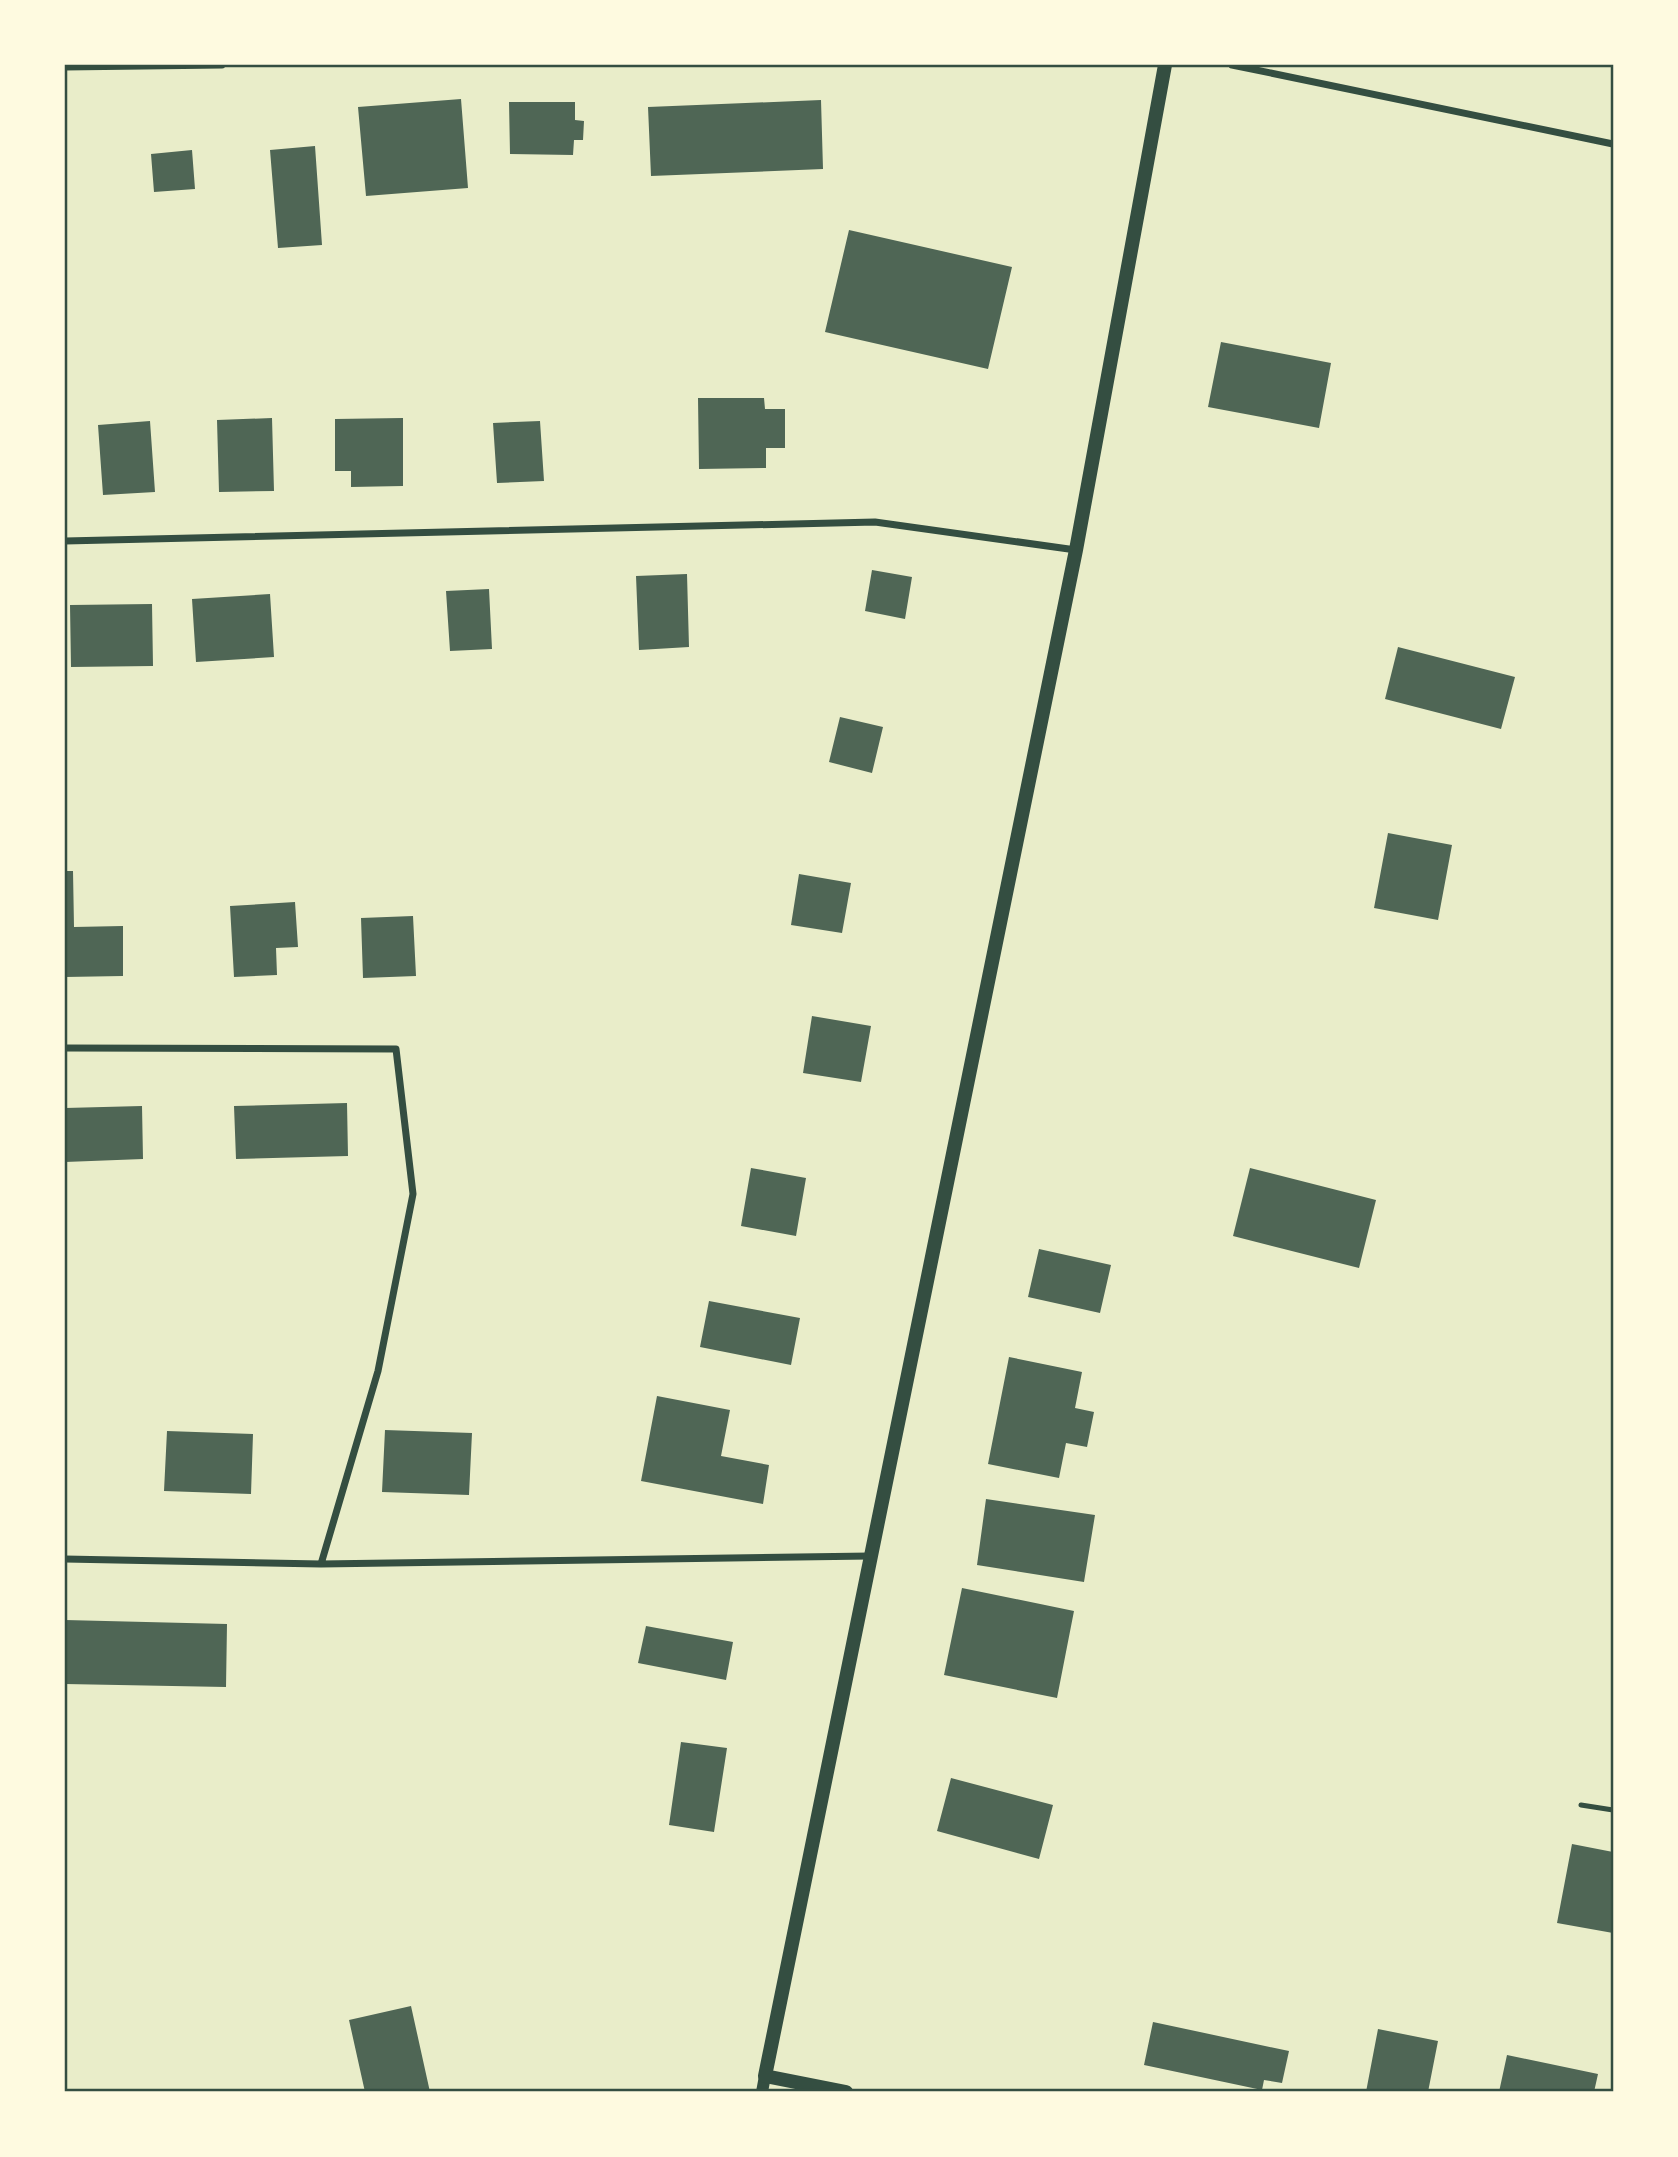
<svg xmlns="http://www.w3.org/2000/svg" width="1678" height="2157" font-family="'PT Sans',sans-serif">
	<rect width="100%" height="100%" fill="#e9edc9"/>
	<path fill="#4f6655" d="M461,99L468,188L366,196L358,107Z
		M821,100L823,169L651,176L648,107Z
		M509,102H575V120L584,121L583,140H574L573,155L510,154Z
		M315,146L322,245L278,248L270,150Z
		M192,150L195,189L154,192L151,154Z
		M849,230L1012,267L988,369L825,332Z
		M1221,342L1331,363L1319,428L1208,407Z
		M698,398H764L765,409H785V448H766V468L699,469Z
		M272,418L274,491L219,492L217,420Z
		M403,418V486L351,487V471H335V419Z
		M150,421L155,492L103,495L98,425Z
		M540,421L544,481L497,483L493,423Z
		M872,570L912,577L905,619L865,611Z
		M687,574L689,647L639,650L636,576Z
		M489,589L492,649L450,651L446,591Z
		M270,594L274,657L196,662L192,599Z
		M152,604L153,666L71,667L70,605Z
		M1398,647L1515,677L1501,729L1385,699Z
		M840,717L883,727L872,773L829,762Z
		M1388,833L1452,845L1438,920L1374,908Z
		M65,871H73L74,927L123,926V976L65,977Z
		M799,874L851,883L842,933L791,925Z
		M295,902L298,947L276,948L277,975L234,977L230,906Z
		M413,916L416,976L363,978L361,918Z
		M812,1016L871,1026L861,1082L803,1073Z
		M347,1103L348,1156L236,1159L234,1106Z
		M142,1106L143,1159L65,1162V1108Z
		M751,1168L806,1178L796,1236L741,1226Z
		M1250,1168L1376,1200L1359,1268L1233,1236Z
		M1039,1249L1111,1265L1100,1313L1028,1297Z
		M709,1301L800,1318L791,1365L700,1347Z
		M1009,1357L1082,1372L1075,1408L1094,1412L1087,1447L1066,1443L1059,1478L988,1464Z
		M657,1396L730,1410L721,1456L769,1465L763,1504L641,1481Z
		M385,1430L472,1433L469,1495L382,1492Z
		M167,1431L253,1434L251,1494L164,1491Z
		M986,1499L1095,1515L1084,1582L977,1565Z
		M962,1588L1074,1611L1057,1698L944,1675Z
		M65,1620L227,1624L226,1687L65,1684Z
		M646,1626L733,1642L726,1680L638,1663Z
		M681,1742L727,1748L714,1832L669,1825Z
		M951,1778L1053,1805L1039,1859L937,1831Z
		M1572,1844L1613,1852V1933L1557,1923Z
		M411,2006L430,2092H365L349,2020Z
		M1153,2022L1289,2051L1282,2083L1264,2080L1262,2090L1144,2065Z
		M1378,2029L1438,2041L1428,2092H1366Z
		M1507,2055L1598,2074L1594,2092H1499Z"/>
	<g fill="none" stroke-linecap="round" stroke-linejoin="round">
		<path stroke="#344e41" stroke-width="5" d="M1581,1805L1613,1810"/>
		<path stroke="#344e41" stroke-width="7" d="M1232,65L1613,144
			M65,67L222,65
			M65,541L875,522L1076,550
			M65,1048L396,1049L413,1194L378,1371L321,1564
			M65,1559L321,1564L870,1556"/>
		<path stroke="#344e41" stroke-width="12" d="M762,2092L765,2076"/>
		<path stroke="#344e41" stroke-width="14" d="M846,2092L765,2076L1076,550L1165,65"/>
	</g>
	<rect width="1678" height="2157" fill="none" stroke="#fefae0" stroke-width="133"/>
	<rect x="66" y="66" width="1546" height="2024" fill="none" stroke="#344e41" stroke-width="2.5"/>
</svg>
